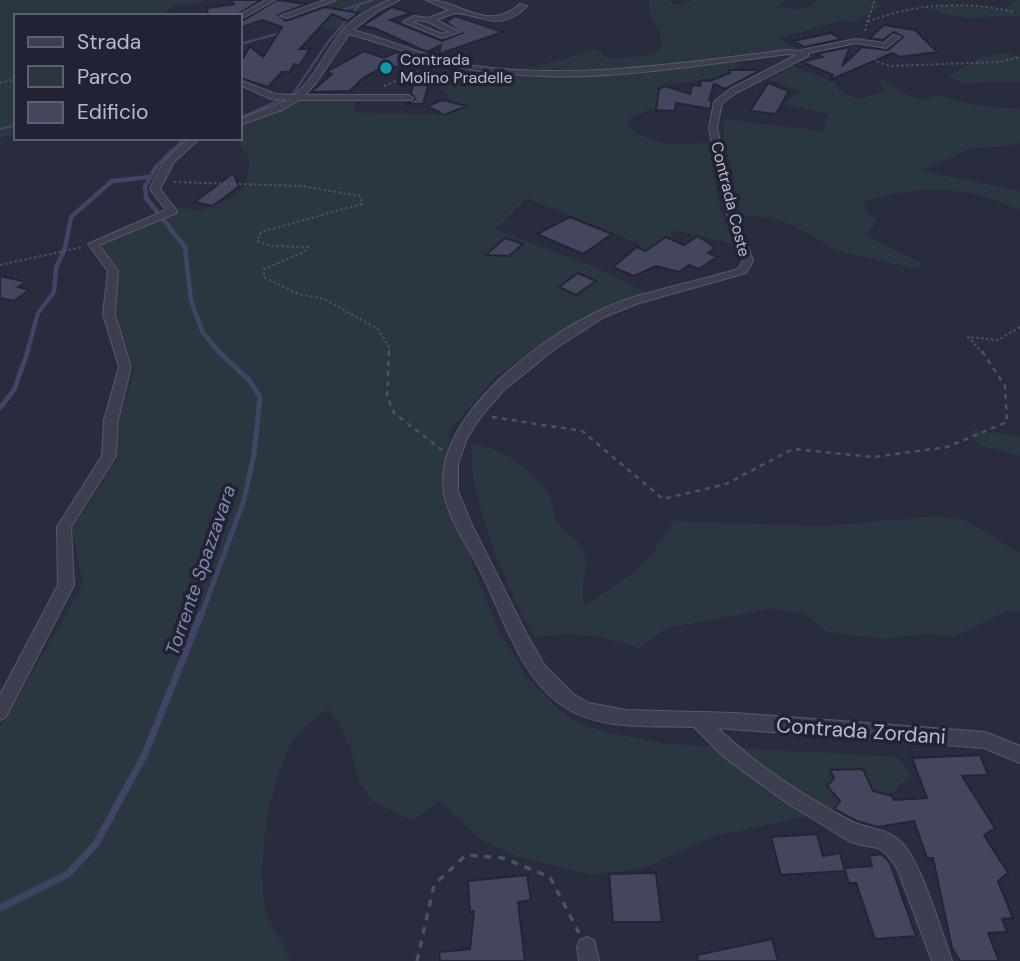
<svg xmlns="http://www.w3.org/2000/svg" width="1020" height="961" font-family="'DM Sans',sans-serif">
	<rect width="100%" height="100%" fill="#292b3f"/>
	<path fill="#2b3740" d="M0,0H204L200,4L174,5L165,12L170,16H16V133L0,138Z
		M325,0H386L336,29L308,27L315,13L305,6Z
		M649,0H668L674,5L694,0H785L779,7C795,11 805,11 817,0H869L881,6L854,22L841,21L778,38L800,51L759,52L617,69H525C540,64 556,62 571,57C586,53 593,42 607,58C625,57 648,60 662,48L659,30L651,18Z
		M1016,0H1020V16L966,18L926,10L948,5L1005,10Z
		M1004,53L1020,56V82L963,83L949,76L983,56Z
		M735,60L739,65L718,78L667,85L662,92L660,106L631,117L627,125C654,149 676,142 709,144L720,208L734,244L673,230L669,251L635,254L642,245L527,198L495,229L597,268L647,293L586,316L529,352L496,377L450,430L446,469L476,577L500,632L527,678L552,703L575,722L605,732L669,744L898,757L911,776L882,800L711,837L646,868L591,875L519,857L484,842L440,801L412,821L374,802L359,783L350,746L330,709C316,717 304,727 294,740C270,774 254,873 267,913C272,930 285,943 290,961H0V728L83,585L72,529L118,458L119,424L134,370L117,312L118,268L105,255L102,245L176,212V207L200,211L231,198L246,184L250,161L237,138H240V124L278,111L303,97L356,101L353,113L446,114L453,103L438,83L447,77L470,69L584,77L681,69Z
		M793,66L836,83L838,91L859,99L886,91L878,81L880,79C900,86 915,108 938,95L975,105L1020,109V142L1017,145L968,149L922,171L1020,191V210C967,186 920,183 865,202V211L875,220V226L866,233L870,238L921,263L918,269L837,251L795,226L770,218L741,216L724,139L723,119L823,131L829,114L782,104L801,92L769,79Z
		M971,430L1020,436V456L979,445Z
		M472,444C503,448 538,471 551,501C554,508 554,516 557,522C567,536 582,540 586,560C589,577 577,586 585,606L632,574L654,552L673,521L824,526L938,516L965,520L1020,553V611L1005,612L956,636L926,634L882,639L827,632L805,614L769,609L667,628L639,648L600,637L568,634L535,637C508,593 467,495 472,444Z"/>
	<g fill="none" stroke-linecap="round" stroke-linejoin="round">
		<path stroke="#404467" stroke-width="2.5" d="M336,12L373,0
			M240,44L284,32
			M240,118L293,94L328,42L360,4
			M0,129L16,125
			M170,153L185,138"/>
		<path stroke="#404467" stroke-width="4.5" d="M172,151L156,167L145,187L146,198L185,247L191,301L203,333L220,353
			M27,353L38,313L54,292L56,268L65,248L71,217L112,181L149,177"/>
		<path stroke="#404467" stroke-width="5" d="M0,408L14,390L28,351
			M201,616L244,500L254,454L260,397L249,380L218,351"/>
		<path stroke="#404467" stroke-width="7" d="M0,908L68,874L96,844L145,754L201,614"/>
	</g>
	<path fill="#43465d" stroke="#232537" stroke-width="2" d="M230,0H261L235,16H208L207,8L234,4Z
		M277,0L307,4L278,15L286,21L325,7L359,13L348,21L332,14L300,49H310L299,66L294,64L290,72H282L268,87L240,78V63L250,46L263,57L282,27L262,20L240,28V20H244Z
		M392,7L411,13L390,20L442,41L462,33L446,22L455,16L503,32L439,54L441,45L427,52L374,28L362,26Z
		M884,25L915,30L937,52L900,57L892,53L830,80L833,75L802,62L822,57L816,54L850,47L842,66L862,47L888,50L903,37L894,32L883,40L870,38Z
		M831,33L842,39L804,47L793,41Z
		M364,51L384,58L396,52L415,58L383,73L384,66L362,79L350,91L311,92L332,74L326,72Z
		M729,70H761L725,89L714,84L709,100L712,101L710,109L676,103L675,111L656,110L659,89L665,86L690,94L692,85L700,86L702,80L710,81L730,73Z
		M416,76H431L423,104H407L415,99L411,93Z
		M768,83L789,91L776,114L750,111Z
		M442,100L467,106L444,115L428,106Z
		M233,173L239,186L224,198L212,206L195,202Z
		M570,217L612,234L583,254L537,234Z
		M698,236L715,248L708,253L717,257L699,269L689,265L679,272L656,266L634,276L613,267L637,247L645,251L666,237L684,245Z
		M505,238L523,244L509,256L486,255Z
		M578,273L596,281L576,295L559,287Z
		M0,276L26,282L18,287L29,290L14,301L0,298Z
		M980,755L988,775L962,776L995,828L984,835L1008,873L998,881L1013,918L1002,919L1007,932L988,933L999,961H960L952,948L933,858H927L914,821L877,827L857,821L834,809L840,801L827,786L834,778L830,770L863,769L873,791L892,796L894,800L927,798L912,758Z
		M817,834L823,856L840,853L845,871L781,875L771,837Z
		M882,854L890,863L916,936L875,939L856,883H849L844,868L872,866L869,856Z
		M656,873L662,922H613L609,874Z
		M527,875L531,900L518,902L525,961H440L439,952L470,949L474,911L470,912L468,881Z
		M772,939L778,961H698L697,955Z"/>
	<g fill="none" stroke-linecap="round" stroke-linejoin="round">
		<g stroke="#57596a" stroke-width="2">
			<path id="street" d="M266,0H275L243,18L237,16Z
				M325,0H336L287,18L280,16Z
				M389,0H399L378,11L353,30C394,41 433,60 475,66C579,80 685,62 788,50L797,51L856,39L884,43L893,35L900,37L886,48L856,43L808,53V56L736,93L722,103L717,128L734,206L753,261L746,273L639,303L604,317L556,348L504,390L482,415L467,438L458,464V491L471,523L526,633L545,666L573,694L589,703L626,710L735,713L985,732L1020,746V763L984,748L718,728C756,765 802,795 849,820C867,830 887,827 902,843C922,864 941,931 952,961H932L897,868L886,854L878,848L861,845L849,841L787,803L724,757L694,727C649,725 599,732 560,704C519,674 504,618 482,574C470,549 449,521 444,493C441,474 446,453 455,436C486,377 568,319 631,298C666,287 703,280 738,269L743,261L724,206L709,128L714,102L730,89L796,55L788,54C685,67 577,87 473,70C430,63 391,45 349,34L316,83L305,95H409L413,98L412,100H299L282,110L240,125V119L288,100L271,99L240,85V80L275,94L295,95C316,76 327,49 343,29C355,16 374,7 389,0Z
				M426,0C462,0 486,34 520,4L527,6C501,32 486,17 458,13C451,13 443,18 436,20L460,32L442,38L403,22L414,16L429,18L449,10ZM418,20L428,22L449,32L442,34L413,22Z
				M190,138H200L174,162L160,189L177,211L176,213L99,245L118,271L115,314L131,367L118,420L116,456L71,527L74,585L6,717L0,720V695L58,585L57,527L102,456L104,420L119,367L103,314L108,271L88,244L166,210L150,189C158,167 171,152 190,138Z
				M587,937L594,940L599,961H579L577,947L580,940Z"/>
		</g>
		<path stroke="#49545d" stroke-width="2" stroke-dasharray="2.5 2.5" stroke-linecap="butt" d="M867,22L875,0
			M865,31L867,22C915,3 965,1 1015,12
			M876,53L875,61L890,66L999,62L1020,57
			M0,83L16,79
			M384,86L427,68
			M174,182L302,186L360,196L362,204L261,232L257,241L270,246L308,247L304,252L264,269V277L298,294L324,299L378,329L389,347V353
			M0,265L83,247
			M983,353L968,337L998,340L1020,327"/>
		<path stroke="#49545d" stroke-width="2.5" stroke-dasharray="5 5" stroke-linecap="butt" d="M389,351L387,396L394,413L442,450
			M492,417L582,431L663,499L726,484L793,449L874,457L947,447L1007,422L1005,386L982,351"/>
		<path stroke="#49545d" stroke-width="3.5" stroke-dasharray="7 7" stroke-linecap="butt" d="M417,961L434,885L466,855L503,858L550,877L579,933"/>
		<use href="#street" fill="#3d3e4f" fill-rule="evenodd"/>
	</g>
	<circle fill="#0f9aa8" stroke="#212335" stroke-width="2.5" cx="386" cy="68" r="7"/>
	<g text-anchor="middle" stroke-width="7" stroke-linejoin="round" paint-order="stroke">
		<g font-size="16" fill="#b9baca" stroke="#212335" text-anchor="start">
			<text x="400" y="65">Contrada<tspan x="400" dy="18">Molino Pradelle</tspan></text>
		</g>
		<g font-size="16" fill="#b9baca" stroke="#212335">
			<text transform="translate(731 199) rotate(76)" y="6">Contrada Coste</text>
		</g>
		<g font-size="19" font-style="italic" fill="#8488ae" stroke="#212335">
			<text transform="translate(200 570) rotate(-71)" y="7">Torrente Spazzavara</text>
		</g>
		<g font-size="21" fill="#b9baca" stroke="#212335">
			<text transform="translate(861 731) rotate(4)" y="7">Contrada Zordani</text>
		</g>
	</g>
	<rect x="14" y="14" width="228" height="126" fill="#212335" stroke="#5e5f71" stroke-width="2"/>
	<rect x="28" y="37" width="35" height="10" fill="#3d3e4f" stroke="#5e5f71" stroke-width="2"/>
	<text x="77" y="49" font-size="21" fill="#b9baca">Strada</text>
	<rect x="28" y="66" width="35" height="21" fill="#2b3740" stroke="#5e5f71" stroke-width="2"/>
	<text x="77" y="84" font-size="21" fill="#b9baca">Parco</text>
	<rect x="28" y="102" width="35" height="21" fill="#43465d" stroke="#5e5f71" stroke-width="2"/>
	<text x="77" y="119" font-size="21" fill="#b9baca">Edificio</text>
</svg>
